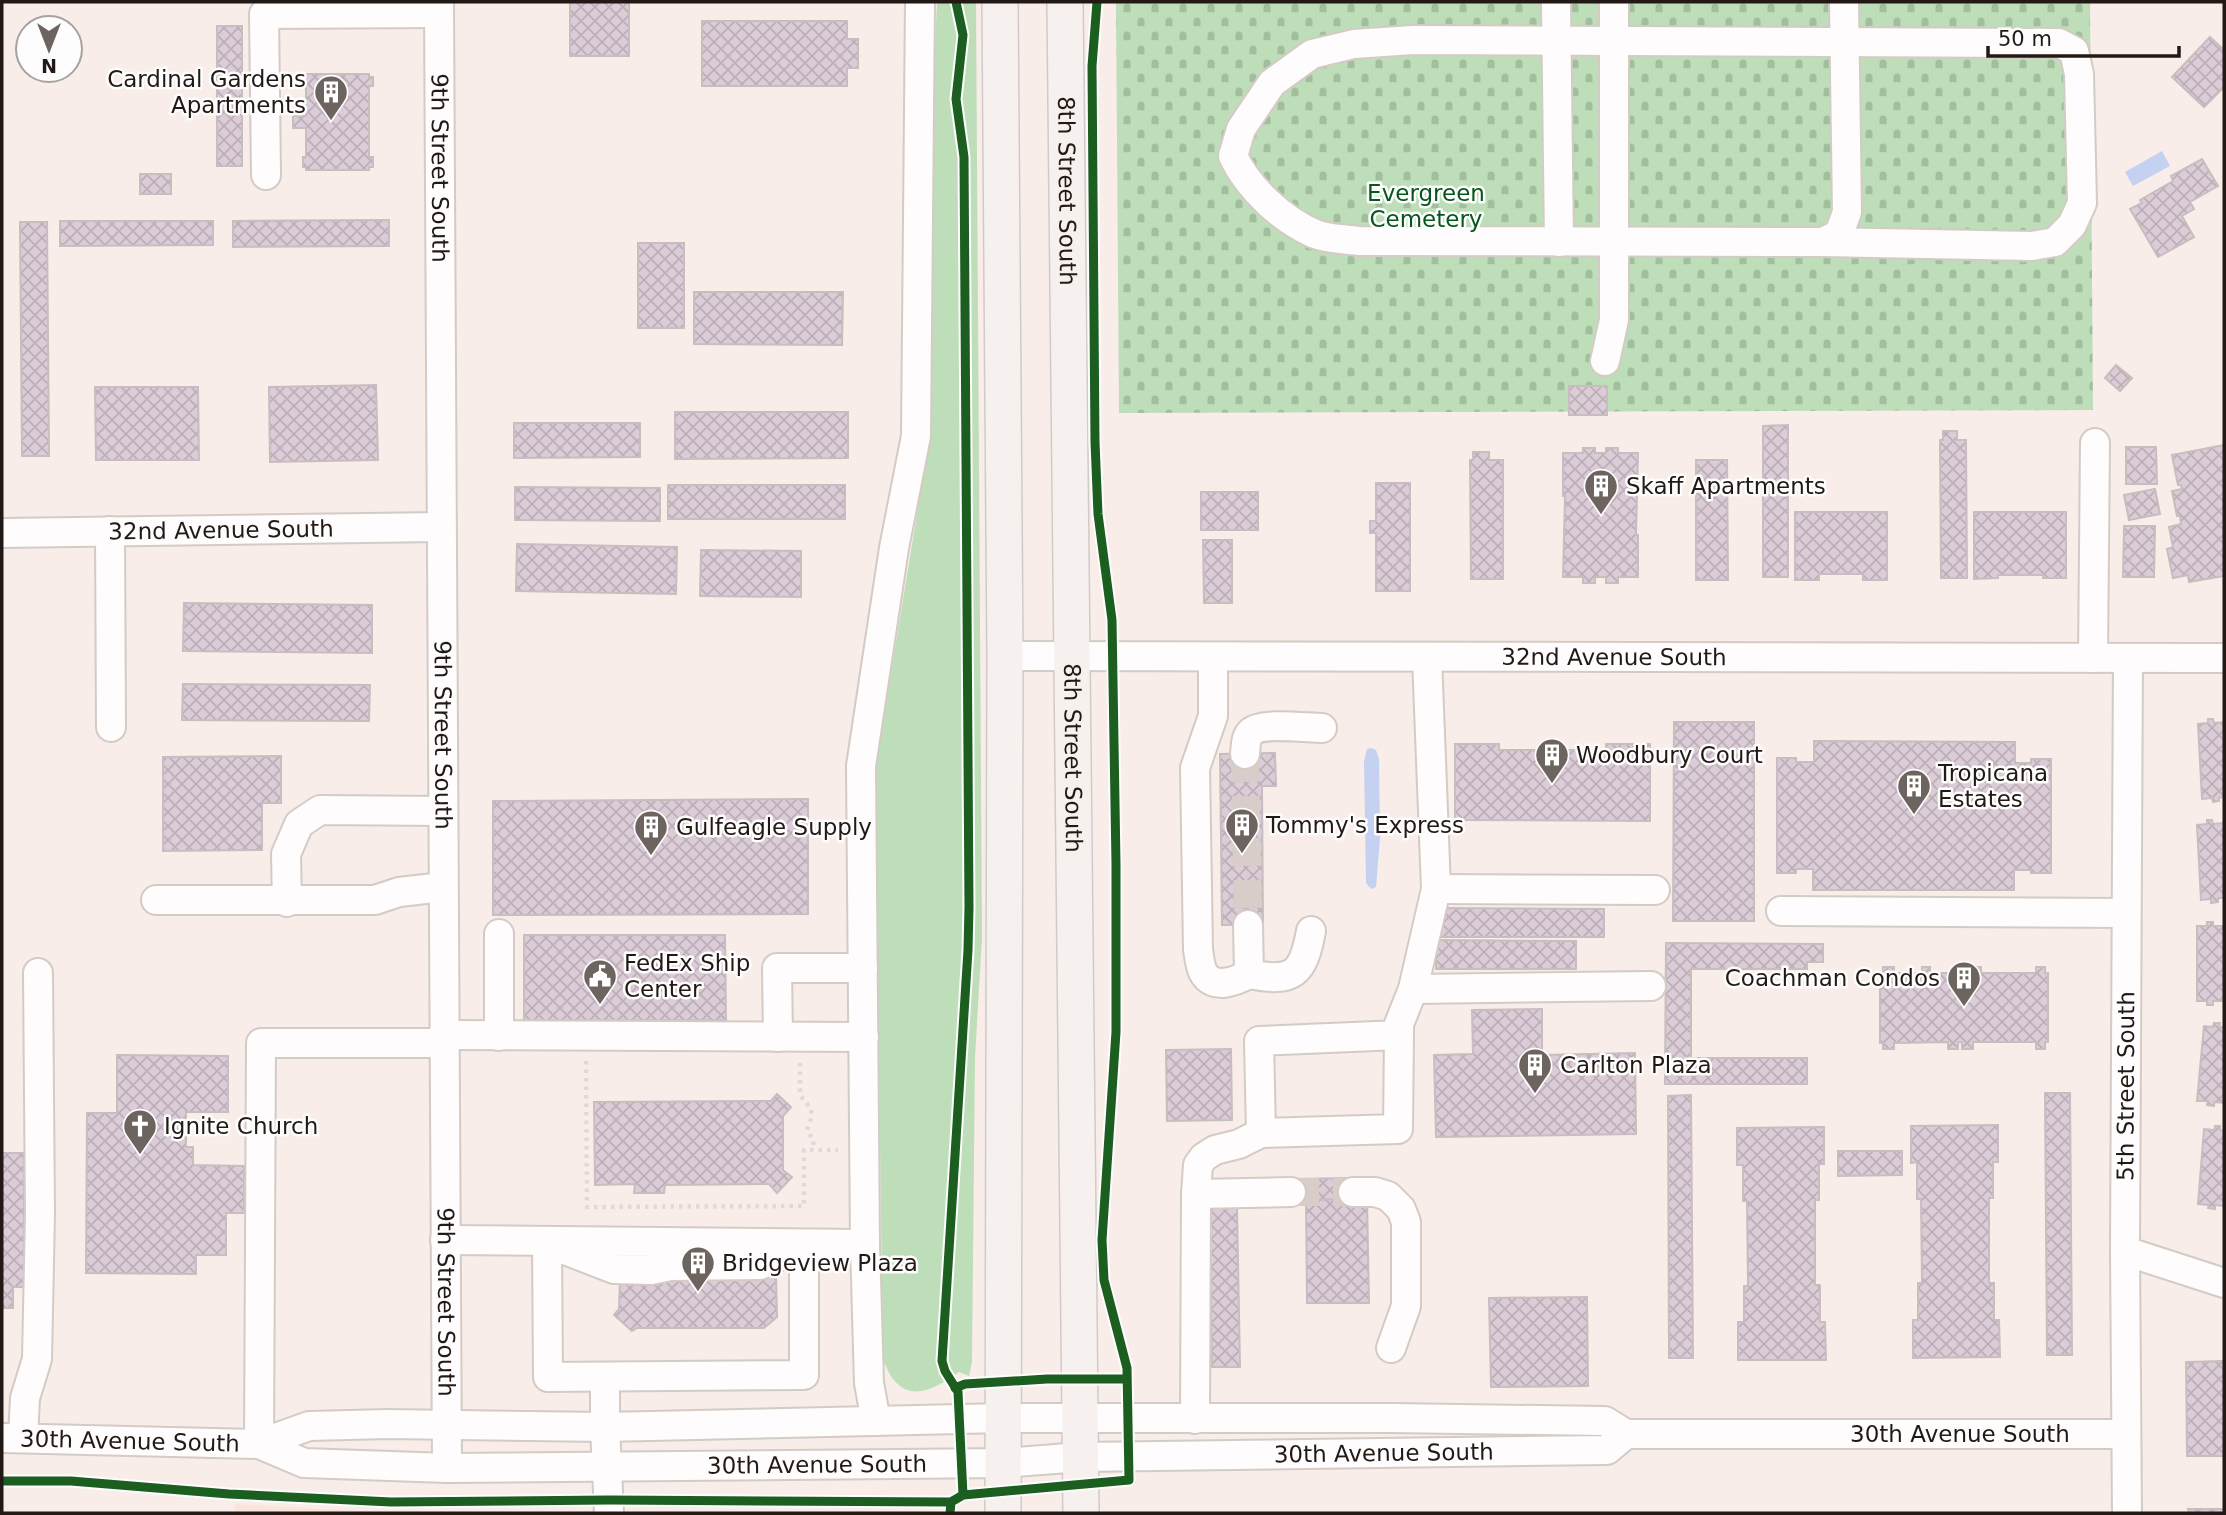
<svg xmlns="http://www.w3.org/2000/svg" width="2226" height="1515" font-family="'DejaVu Sans',sans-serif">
	<defs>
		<pattern id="cemetery-stones" width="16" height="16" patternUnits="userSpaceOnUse" patternTransform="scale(1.75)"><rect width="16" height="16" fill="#bedeb9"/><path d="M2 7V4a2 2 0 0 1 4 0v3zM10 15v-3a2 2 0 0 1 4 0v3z" fill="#a3be9e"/></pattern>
		<pattern id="building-cross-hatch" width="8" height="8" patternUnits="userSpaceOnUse" patternTransform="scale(1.75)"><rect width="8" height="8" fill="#dcccd8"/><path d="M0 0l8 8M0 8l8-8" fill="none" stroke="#bcafb8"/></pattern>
	</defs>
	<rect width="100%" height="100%" fill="#f8ede8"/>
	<path fill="#fbe5da" d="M235,1504L379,1512L615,1513H235Z"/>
	<path fill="#bedeb9" d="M937,2H976L982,937L975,1058L972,1362L969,1376L959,1372C940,1385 913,1404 894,1380C889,1375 887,1367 883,1361L875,779L878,752L929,441V175Z"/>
	<path fill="url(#cemetery-stones)" d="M1116,2H2090L2093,410L1119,413Z"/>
	<path fill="#c4d1f0" d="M2162,151L2170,166L2133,186L2125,172Z
		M1371,748L1376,750L1379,759L1380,838L1376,887L1371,889L1366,883L1364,761L1367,749Z"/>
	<path fill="url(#building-cross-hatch)" stroke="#c6bebf" stroke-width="2" d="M570,2H629V56H570Z
		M702,21H847V39H858V68H847V86H702Z
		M217,26H242V166H217Z
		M2210,37L2224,50V91L2222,89L2204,107L2172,77Z
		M306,74H369V77H373V86H369V157H373V167H369V170H306V167H303V157H306V128H293V116H306V86H303V77H306Z
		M2202,159L2218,186L2190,202L2194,209L2182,216L2194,237L2158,257L2130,209L2142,203L2140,200L2173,181L2171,176Z
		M140,174H171V194H140Z
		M389,220V246L233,247V221Z
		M60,221H213V245L60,246Z
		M20,222H47L49,456H22Z
		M638,243H684V328H638Z
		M694,292H843L842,345L694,344Z
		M2116,365L2132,378L2120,391L2105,378Z
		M376,385L378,460L270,462L269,387Z
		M1569,386H1607V415H1569Z
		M95,387H198L199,460H96Z
		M675,412H848V458L675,459Z
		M514,423H640V457L514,458Z
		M1788,425V577H1763V426Z
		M1943,431H1957V440H1966L1967,578H1941L1940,440H1943Z
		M2224,445V576L2189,582L2188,575L2173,578L2167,549L2173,547L2169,527L2181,524L2180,516H2177L2172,491L2182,489L2181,485H2178L2172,455Z
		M2126,447H2156L2157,484H2126Z
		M1583,448H1595V453H1606V448H1618V453H1638L1636,535H1638V577H1618V583H1606V577H1595V583H1583V577H1563L1565,496H1563V453H1583Z
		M1473,452H1489V460H1503V579H1471L1470,460H1473Z
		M1696,460H1727L1728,580H1696Z
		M1376,483H1410V591H1376V533H1370V521H1376Z
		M668,485H845V519H668Z
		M515,487L660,488V521L515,520Z
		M2155,489L2160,514L2129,520L2124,495Z
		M1201,492H1258V530H1201Z
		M1795,512H1887V580H1863V574H1819V580H1795Z
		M1974,512H2066V578H2043V575H1998V578L1974,579Z
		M2124,526H2155L2154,577H2123Z
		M1203,540H1232V603H1204Z
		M517,544L677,547L676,594L516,591Z
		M701,550L801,551V597L700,596Z
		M184,603L372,605V653L183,651Z
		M183,684L370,685L369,721L182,720Z
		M2208,719H2213L2214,723L2224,722V797L2219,798V801L2213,802L2212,798L2202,799L2198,724L2208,723Z
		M1674,722H1754V921H1673Z
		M1814,741L2015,742V763H2031V759H2051V873H2031V870H2014V890H1813V869H1796V873H1777V758H1796V762H1814Z
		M1455,744H1499V750H1606V744H1650V821L1455,820Z
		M1275,753L1276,786H1262L1263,925H1222L1220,754Z
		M281,756V803H262V850L163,851V757Z
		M808,799V914L493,915V801Z
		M2207,820H2212L2213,824L2224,823V898H2218V902L2211,903V899L2201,900L2197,825L2207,824Z
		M1436,908L1604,909V937H1436Z
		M2207,922H2213V926H2224V1001H2213V1005H2207V1001H2197V926H2207Z
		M524,935H725L726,1020L524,1021Z
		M1436,940L1576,941V969H1436Z
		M1666,943L1823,944V962H1807V969H1691V1058H1807V1084H1665Z
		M1883,967H1894V973H1922V967H1930V973H1955V967H1965V973H1971V967H1981V973H2036V967H2045V973H2048V1042H2045V1049H2036V1042H1973V1049H1962V1042H1958V1049H1948V1042L1894,1043V1049H1883V1043H1880V973H1883Z
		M1542,1009V1055L1635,1053L1636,1134L1436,1137L1434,1055L1473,1054L1472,1010Z
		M2214,1023H2220L2219,1027H2224V1103L2214,1102V1106L2207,1105L2208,1101H2197L2204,1026L2213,1027Z
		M1231,1049L1232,1120L1167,1121L1166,1050Z
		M117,1055L228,1056V1112H186V1147H193V1165L244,1166V1213H226V1255H196V1274L86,1273L87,1113H117Z
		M2045,1093H2070L2072,1355H2047Z
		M777,1094L791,1107L783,1116V1170L792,1177L777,1193L769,1184L665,1185L664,1193H634L635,1184L595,1185L594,1102L771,1101Z
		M1691,1095L1693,1358H1669L1668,1096Z
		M1998,1125V1162H1993V1198H1989V1283H1994V1320H1999L2000,1357L1913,1358V1320H1918V1283H1922L1921,1199H1917V1162L1911,1163V1126Z
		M2215,1126H2220V1130L2224,1131V1206L2215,1205V1209L2208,1208L2209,1205L2198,1204L2204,1129L2215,1130Z
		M1824,1127V1164H1819V1200H1815V1285H1820V1322H1825L1826,1360H1738V1322H1744V1286H1748L1747,1201H1743V1165H1737V1128Z
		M1838,1151H1902V1175L1838,1176Z
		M2,1153H24V1287H13V1308H2Z
		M1353,1178V1199L1291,1200V1179Z
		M1367,1199L1369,1303H1307L1306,1200Z
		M1237,1207L1240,1367H1212L1209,1208Z
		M620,1276H776L777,1317L764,1328H637L632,1331L614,1315L619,1309Z
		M1587,1297L1588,1386L1491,1387L1489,1298Z
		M2224,1361V1456H2187L2186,1362Z
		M2188,1509H2224V1513H2189Z"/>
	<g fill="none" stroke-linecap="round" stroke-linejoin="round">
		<path stroke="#d8cdc8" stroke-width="28" stroke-dasharray="28 14" stroke-linecap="butt" d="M1245,754L1248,925
			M1291,1192H1353"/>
		<g stroke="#d4cbc5" stroke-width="32">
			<g id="minor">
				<path id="s1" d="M439,2L447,1468"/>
				<path d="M1556,2L1559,242"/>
				<path d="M1413,40L2059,43L2074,51L2079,74L2082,203L2072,225L2055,242L2032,246L1823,242L1358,241C1345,239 1328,239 1315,234C1282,220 1248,188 1233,156L1241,129L1272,83L1312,54L1354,44Z"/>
				<path d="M266,175L264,14L439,13"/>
				<path d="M1823,242L1839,234L1847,212L1844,2"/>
				<path d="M1605,361L1614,320V2"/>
				<path d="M110,531L111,727"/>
				<path id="s2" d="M2,533L440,527"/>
				<path id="s3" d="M1005,656L2224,658"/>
				<path d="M1213,657V716L1195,768L1198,949C1199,956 1200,966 1203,972C1213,991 1236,981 1249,974L1248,925"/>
				<path d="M2093,658L2095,443"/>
				<path d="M1245,754C1246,746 1245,738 1251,732C1261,722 1307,728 1322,728"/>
				<path d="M1436,889L1655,890"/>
				<path d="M156,900H375L399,892L443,887"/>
				<path d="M287,902L286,854L299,824L320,810L442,811"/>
				<path d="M1781,911L2126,913"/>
				<path d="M499,934V1036"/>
				<path d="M1249,974C1294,983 1303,974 1311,931"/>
				<path d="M1413,989L1651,986"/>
				<path d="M443,1035L864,1037"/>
				<path d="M1399,1035L1259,1041L1261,1133L1398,1129L1399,1035V1024L1413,989L1436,889L1427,657"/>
				<path d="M778,1037L777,968H863"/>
				<path d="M1353,1192H1375L1388,1196L1401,1209L1406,1222V1306L1391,1348"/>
				<path d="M1196,1194L1198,1165L1204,1157L1215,1150L1239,1144L1261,1133"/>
				<path d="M445,1240L865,1244"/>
				<path d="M547,1243L614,1269L651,1270L670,1266L760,1265L804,1245V1375L548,1377Z"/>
				<path d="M2125,1251L2224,1283"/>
				<path d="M605,1377V1427L609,1513"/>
				<path d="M1195,1419L1196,1194L1291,1192"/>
				<path d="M876,1421L869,1383L865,1244L861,766L894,548L916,436L920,2"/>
				<path id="s4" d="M2,1438L259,1444L304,1463L447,1468L1004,1463L1081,1457L1607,1450L1626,1434"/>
				<path d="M23,1438L25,1398L37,1359L40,1214L38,973"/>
				<path id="s5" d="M259,1444L309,1426L388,1424L605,1427L1004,1418H1393L1605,1421L1626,1434H2126"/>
				<path d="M259,1444L261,1043H443"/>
				<path id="s6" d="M2127,1513L2125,1251L2128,658"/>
			</g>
		</g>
		<g stroke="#d0cbc8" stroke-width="38">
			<g id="major">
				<path d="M1000,2L1005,656L1003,1513"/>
				<path id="s7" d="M1065,2L1081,1513"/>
			</g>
		</g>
		<path stroke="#dedad9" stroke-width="4.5" stroke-dasharray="3.5 5" stroke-linecap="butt" d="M586,1061L587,1207L804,1206V1150H838
			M800,1063V1095L811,1109L812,1116L807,1130L813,1140L814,1150"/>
		<use href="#minor" stroke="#fefcfc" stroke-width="28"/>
		<use href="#major" stroke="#f6f0ee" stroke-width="35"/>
		<g stroke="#fdfdfd" stroke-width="13">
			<path id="cycleway" d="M956,2L963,35L956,99L964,157L969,907L968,950L942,1361L945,1371L958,1392L963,1495
				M955,1388L965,1384L1047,1379H1127
				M2,1481H71L229,1494L391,1502L609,1500L951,1502
				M950,1513L951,1502L963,1495L1129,1480L1127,1368L1104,1280L1102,1240L1116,1032V864L1112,620L1098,514L1095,442L1092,66L1097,2"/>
		</g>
		<use href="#cycleway" stroke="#1b5e20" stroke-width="9"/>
	</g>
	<defs>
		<g id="building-pin" transform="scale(1.75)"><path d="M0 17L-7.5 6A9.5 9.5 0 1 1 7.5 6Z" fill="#6d635f" stroke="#fdfdfd"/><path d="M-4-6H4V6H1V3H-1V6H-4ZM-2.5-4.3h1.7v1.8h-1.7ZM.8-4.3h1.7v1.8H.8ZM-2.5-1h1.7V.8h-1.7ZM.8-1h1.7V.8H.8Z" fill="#fff"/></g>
		<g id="civic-pin" transform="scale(1.75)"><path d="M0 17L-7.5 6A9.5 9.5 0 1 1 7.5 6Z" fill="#6d635f" stroke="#fdfdfd"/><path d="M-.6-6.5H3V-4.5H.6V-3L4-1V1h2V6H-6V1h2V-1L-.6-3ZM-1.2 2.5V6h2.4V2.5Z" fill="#fff"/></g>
		<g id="church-pin" transform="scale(1.75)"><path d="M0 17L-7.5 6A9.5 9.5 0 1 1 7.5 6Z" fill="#6d635f" stroke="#fdfdfd"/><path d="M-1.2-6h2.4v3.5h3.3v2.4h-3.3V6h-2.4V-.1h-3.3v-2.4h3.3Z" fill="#fff"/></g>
	</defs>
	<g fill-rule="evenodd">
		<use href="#building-pin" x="331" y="92"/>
		<use href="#building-pin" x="1601" y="486"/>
		<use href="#building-pin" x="1552" y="755"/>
		<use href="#building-pin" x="1914" y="786"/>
		<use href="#building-pin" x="1242" y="825"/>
		<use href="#building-pin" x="651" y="827"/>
		<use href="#civic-pin" x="600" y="976"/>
		<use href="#building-pin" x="1964" y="978"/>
		<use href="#building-pin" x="1535" y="1065"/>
		<use href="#church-pin" x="140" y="1126"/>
		<use href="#building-pin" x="698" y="1263"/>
	</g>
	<g text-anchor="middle" stroke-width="5" stroke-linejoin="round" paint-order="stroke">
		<g font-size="23" fill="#221915" stroke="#fdfdfd" text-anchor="start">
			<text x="306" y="87" text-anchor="end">Cardinal Gardens<tspan x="306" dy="26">Apartments</tspan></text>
			<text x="1626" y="494">Skaff Apartments</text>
			<text x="1576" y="763">Woodbury Court</text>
			<text x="1938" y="781">Tropicana<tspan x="1938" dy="26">Estates</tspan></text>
			<text x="1266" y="833">Tommy's Express</text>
			<text x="676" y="835">Gulfeagle Supply</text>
			<text x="624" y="971">FedEx Ship<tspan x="624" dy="26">Center</tspan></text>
			<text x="1940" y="986" text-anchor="end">Coachman Condos</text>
			<text x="1560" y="1073">Carlton Plaza</text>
			<text x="164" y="1134">Ignite Church</text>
			<text x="722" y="1271">Bridgeview Plaza</text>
		</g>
		<g font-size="23" fill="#221915" stroke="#fdfdfd">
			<text dy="8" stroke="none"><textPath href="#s1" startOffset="166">9th Street South</textPath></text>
			<text dy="8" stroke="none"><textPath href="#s7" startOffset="189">8th Street South</textPath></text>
			<text dy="8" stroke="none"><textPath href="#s2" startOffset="219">32nd Avenue South</textPath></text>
			<text dy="8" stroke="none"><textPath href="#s3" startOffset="609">32nd Avenue South</textPath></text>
			<text dy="8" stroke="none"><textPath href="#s1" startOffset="733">9th Street South</textPath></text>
			<text dy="8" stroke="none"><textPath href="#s7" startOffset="756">8th Street South</textPath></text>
			<text dy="8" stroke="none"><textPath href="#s6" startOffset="427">5th Street South</textPath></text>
			<text dy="8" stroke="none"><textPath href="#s1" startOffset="1300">9th Street South</textPath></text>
			<text dy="8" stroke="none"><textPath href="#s5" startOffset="1708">30th Avenue South</textPath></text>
			<text dy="8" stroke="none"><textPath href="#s4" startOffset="128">30th Avenue South</textPath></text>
			<text dy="8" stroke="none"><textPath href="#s4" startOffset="1386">30th Avenue South</textPath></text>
			<text dy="8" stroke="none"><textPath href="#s4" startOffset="819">30th Avenue South</textPath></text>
		</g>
		<g font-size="23" fill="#06571b" stroke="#fdfdfd">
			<text x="1426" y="201">Evergreen<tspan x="1426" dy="26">Cemetery</tspan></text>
		</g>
	</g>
	<rect width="2226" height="1515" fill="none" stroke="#221915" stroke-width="7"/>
	<g transform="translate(49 49) rotate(180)"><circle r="33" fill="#fdfdfd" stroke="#a5a2a0" stroke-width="2"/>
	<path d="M0-5L12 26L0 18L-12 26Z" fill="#6d635f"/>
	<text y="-10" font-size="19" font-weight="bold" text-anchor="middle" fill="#221915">N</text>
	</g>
	<path d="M1988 46v10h191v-10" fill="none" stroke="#221915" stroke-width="3.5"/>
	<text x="1998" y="46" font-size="21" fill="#221915" stroke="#fdfdfd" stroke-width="5" paint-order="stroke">50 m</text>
</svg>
